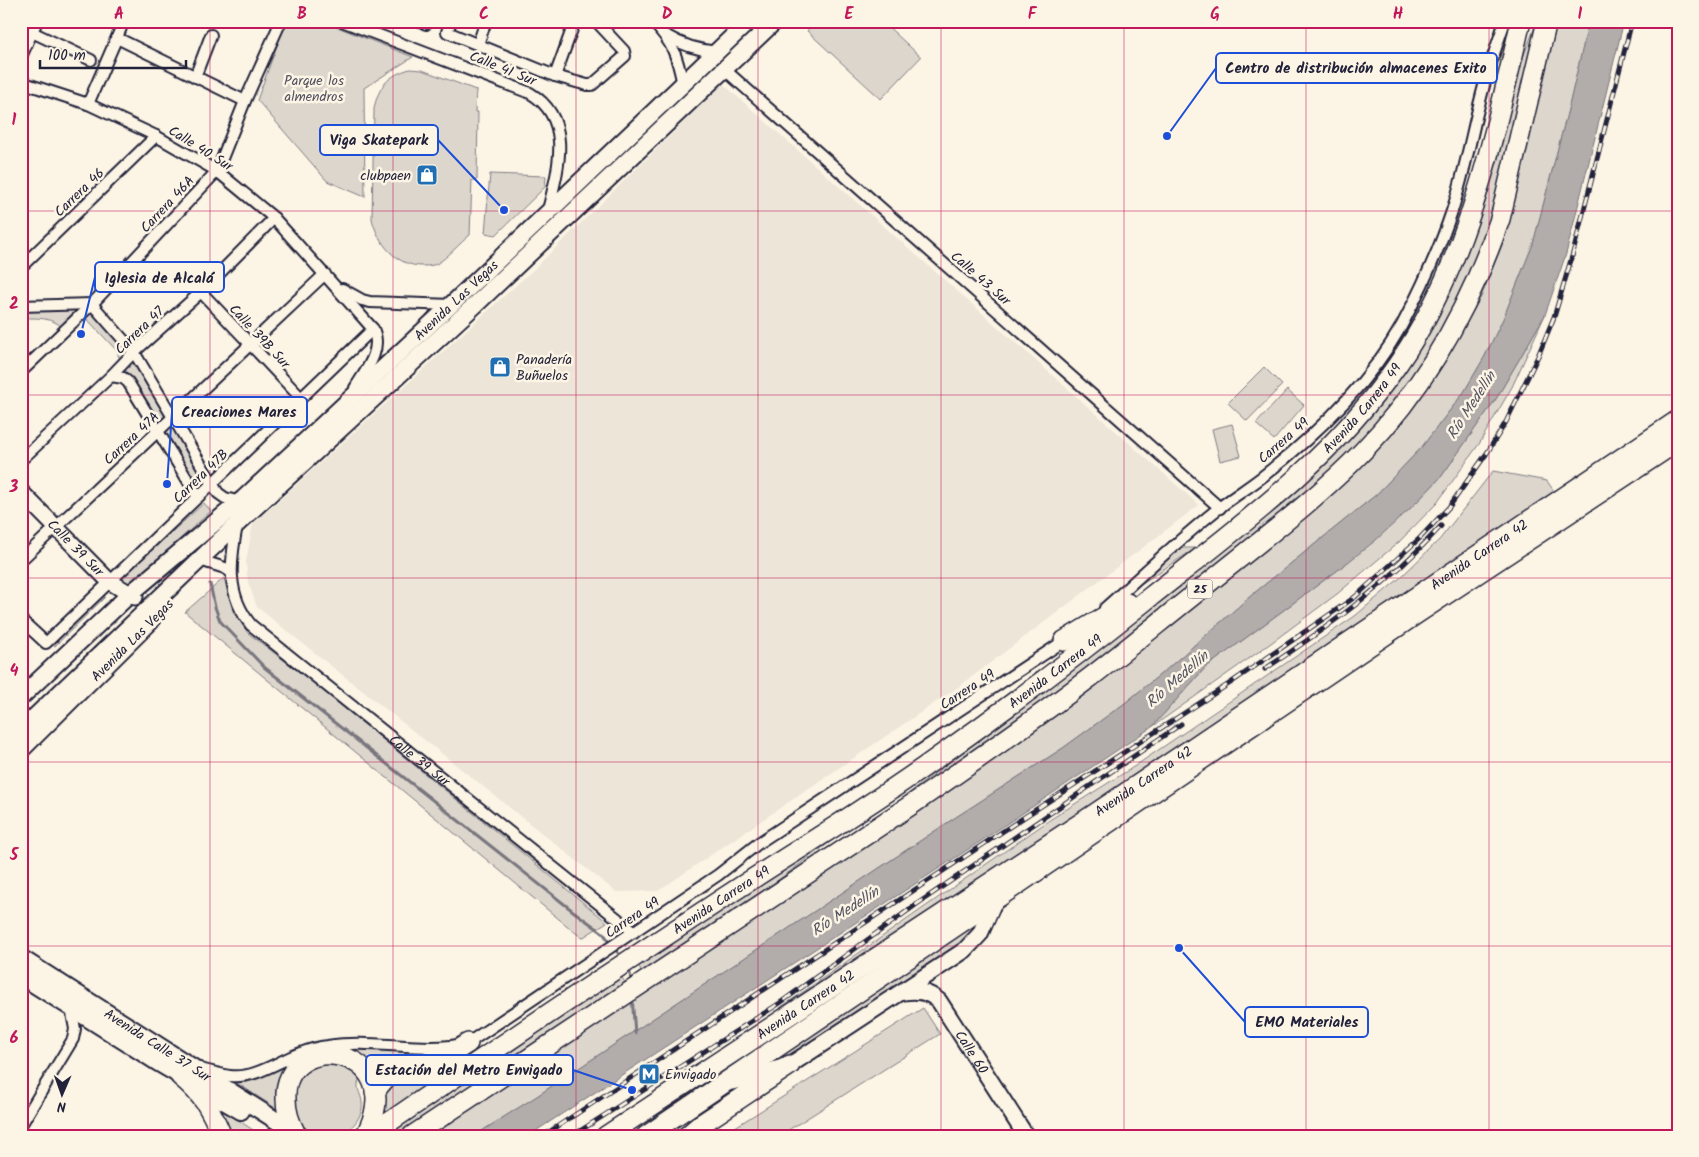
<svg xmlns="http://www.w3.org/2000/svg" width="1699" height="1157" font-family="Kalam,sans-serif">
	<rect width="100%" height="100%" fill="#fcf5e5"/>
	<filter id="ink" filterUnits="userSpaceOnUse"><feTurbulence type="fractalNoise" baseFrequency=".02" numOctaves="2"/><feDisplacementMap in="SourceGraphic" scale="10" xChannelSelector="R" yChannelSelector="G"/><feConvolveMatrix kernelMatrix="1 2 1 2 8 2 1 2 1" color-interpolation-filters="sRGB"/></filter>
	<g filter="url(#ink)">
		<path fill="#ece5d8" d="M723,84L1199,505L961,685L658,891L616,892L257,607L248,582L246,562L253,524L534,269Z"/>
		<path fill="#dcd6cc" stroke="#7f7c84" d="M286,21H322L413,57L364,88L365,197L327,181L257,100Z
			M815,21H882L921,57L881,99L807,31Z
			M1537,21H1540C1514,127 1494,237 1441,334C1380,442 1283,513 1188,588C1137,628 1088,669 1037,707C981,749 923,787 866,826L1034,698L1229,543L1423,340L1512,86Z
			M1557,21H1589L1569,106L1533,244L1503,319L1485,356L1464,392L1421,448L1377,494L1253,594L1167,669L1125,703L1063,748L953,819L537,1096L474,1136H424L915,813L1372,453L1404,418L1436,376L1481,297L1502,245Z
			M410,69L422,70L476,90L475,112H478L477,180H472L470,235C460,243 448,257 438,263C433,266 427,266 422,266C396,266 378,243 372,219L374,109C378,87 388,75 410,69Z
			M490,174L546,176L545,187L496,235L485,233Z
			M91,305L134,352L208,478L194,491L124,367L118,355V352L88,320L85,319L69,334C55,317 42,318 21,318V306Z
			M1545,315L1512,387L1479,444L1437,503L1399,542L1337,594L1271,643L1152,727L1205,668L1338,570L1413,506L1441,477L1496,399Z
			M1264,367L1282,385L1247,421L1228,403Z
			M1287,390L1304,405L1274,440L1256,424Z
			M1232,424L1241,456L1220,461L1212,429Z
			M1493,471L1547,481L1556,494L1159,760L780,1008L1051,819L1135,766L1355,616L1400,578L1440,539Z
			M204,503L211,511L128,586L121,578Z
			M1177,548H1196L1124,595Z
			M224,578L233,611L248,633L306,677L607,922L582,938L185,612Z
			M101,593L105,597L55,646L51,643Z
			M845,831L747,903L643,973L637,964Z
			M980,918L960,947L789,1058L770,1062Z
			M620,975L627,985L398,1136H384Z
			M923,1008L940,1034L779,1136H721Z
			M352,1048L420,1051L388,1062L375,1071L309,1056L280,1111L237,1083L238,1079L310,1053Z
			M330,1060L362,1075C352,1089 364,1094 362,1108C359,1127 337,1141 318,1136C311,1134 302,1125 296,1121L291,1092L302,1069Z
			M422,1069L431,1082L378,1120C386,1081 384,1082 422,1069Z
			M754,1082L692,1123L697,1112L730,1089Z
			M217,1106L262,1136H225Z"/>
		<path fill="#b2adab" stroke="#78757e" d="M1589,21H1624L1566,254L1545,315L1496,399L1441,477L1413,506L1376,540L1338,570L1205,668L1152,727L981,841L528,1136H474L537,1096L953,819L1063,748L1125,703L1167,669L1253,594L1377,494L1421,448L1464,392L1485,356L1503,319L1533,244L1569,106Z"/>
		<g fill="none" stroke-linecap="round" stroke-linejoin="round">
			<path stroke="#78757e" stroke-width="3" d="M210,584L215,607L220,621L264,667L573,911L603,933L622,958
				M627,968L630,973L631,983
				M632,997L635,1033"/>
			<g stroke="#22223b" stroke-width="14">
				<g id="street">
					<path d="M342,21L530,93C574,119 558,170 548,210"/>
					<path d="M420,21L426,24"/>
					<path d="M451,21L447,32L555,76L587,85H592L625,56L624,51L596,21"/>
					<path d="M652,21C673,43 677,55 683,85"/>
					<path d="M32,32L91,60"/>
					<path d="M667,36C683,46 698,50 717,52"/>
					<path d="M117,38L245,101"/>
					<path d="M478,44L486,21"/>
					<path d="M21,57L37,21"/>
					<path d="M724,69L1220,508"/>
					<path d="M555,76L575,21"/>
					<path d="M195,77L211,35"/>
					<path d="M21,82L88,104L156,136L217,171L274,218L373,329C383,350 366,370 355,388"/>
					<path d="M88,104L124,21"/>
					<path d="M21,267L156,136"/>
					<path d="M342,289L362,300L370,302L452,305"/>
					<path d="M201,292L301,398"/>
					<path d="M21,306L92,304L134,352L218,493L225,498L241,502"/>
					<path d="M21,372L92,304L217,171L245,101L281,21"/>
					<path d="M111,376L123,378L128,382L198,497"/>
					<path d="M21,460L111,376L134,352L201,292L274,218"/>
					<path id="s1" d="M237,525C230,562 226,594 251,625L634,932"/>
					<path d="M21,560L325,274"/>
					<path d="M206,562L225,568L231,572"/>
					<path d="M1105,608C1143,574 1179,539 1219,508C1233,497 1248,488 1262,477C1316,435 1368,385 1402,325C1421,289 1439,250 1452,211C1466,169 1473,125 1485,82C1491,62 1498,42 1505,21"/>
					<path d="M21,620L46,643L373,329"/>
					<path d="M204,1070C213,1072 222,1075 230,1076C254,1079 277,1062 298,1054C308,1050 318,1047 328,1046C374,1038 422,1054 468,1043L718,875L760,842L1067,639"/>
					<path d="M21,1125L73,1039L75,1029L71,1008"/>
				</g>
			</g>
			<g stroke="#22223b" stroke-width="19">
				<g id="secondary">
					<path id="s2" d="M21,492L109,581L135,597"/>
					<path id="s3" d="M903,992C918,990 927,991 939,1001L1026,1136"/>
					<path d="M732,1082L790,1065L965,950L980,934L995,900"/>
				</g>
			</g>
			<g stroke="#22223b" stroke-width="20">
				<g id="primary">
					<path id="s4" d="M21,697L130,594L243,499L451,305L749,21"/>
					<path d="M21,730L237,524L474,306L775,21"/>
					<path d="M21,750L151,621"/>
					<path id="s5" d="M21,958L299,1135"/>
					<path d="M21,976L157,1062L241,1111"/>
				</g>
			</g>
			<g stroke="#22223b" stroke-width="22">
				<g id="highway">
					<path d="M1064,641L1127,603"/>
					<path d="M180,1076C204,1096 210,1108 222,1136"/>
					<path d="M375,1092C392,1065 408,1068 436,1059C447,1056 458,1050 468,1043"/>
					<path d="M295,1132C289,1121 286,1112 286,1099C282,1027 414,1046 365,1136"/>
					<path id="s6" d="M369,1136C456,1076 543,1017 631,959C678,928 724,897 771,867C822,835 874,802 924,767C1001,713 1077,656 1150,597C1239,527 1333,459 1398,364C1468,263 1493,139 1521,21"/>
					<path d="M412,1136L911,805C971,764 1030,723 1088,679C1126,650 1163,619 1201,589C1256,544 1314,502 1363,451C1426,386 1471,304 1500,219L1547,21"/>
					<path id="s7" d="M606,1136L1093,815L1678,420"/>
					<path d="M646,1136L1418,613L1678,441"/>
					<path d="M687,1136L700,1125L790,1065"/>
				</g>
			</g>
			<use href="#street" stroke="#fcf5e5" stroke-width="10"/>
			<use href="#secondary" stroke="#fcf5e5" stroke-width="15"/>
			<use href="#primary" stroke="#fcf5e5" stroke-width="16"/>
			<use href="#highway" stroke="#fcf5e5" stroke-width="19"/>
			<g stroke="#22223b" stroke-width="5">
				<path id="rail" d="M1265,669C1328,627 1390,583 1441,526
					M543,1136L1029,814L1232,682L1355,597L1420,538L1449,507L1487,453L1506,422L1538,356L1554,317L1573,253L1632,21
					M572,1136L780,1003L917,904L1181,724"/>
			</g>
			<use href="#rail" stroke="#fcf5e5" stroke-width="3" stroke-dasharray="9" stroke-linecap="butt"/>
		</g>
	</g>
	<path fill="none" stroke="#c2185b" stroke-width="1" stroke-opacity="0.55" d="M210,21V1136M393,21V1136M576,21V1136M758,21V1136M941,21V1136M1124,21V1136M1306,21V1136M1489,21V1136M21,211H1678M21,395H1678M21,578H1678M21,762H1678M21,946H1678"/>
	<defs>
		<g id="shop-square" transform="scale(1.125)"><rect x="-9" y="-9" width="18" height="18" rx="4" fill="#1f6fb2" stroke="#fcf5e5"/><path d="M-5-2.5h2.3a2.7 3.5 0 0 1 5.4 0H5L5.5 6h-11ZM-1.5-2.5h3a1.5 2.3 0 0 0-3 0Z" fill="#fff"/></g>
		<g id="metro-square" transform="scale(1.125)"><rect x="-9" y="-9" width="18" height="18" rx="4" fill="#1f6fb2" stroke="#fcf5e5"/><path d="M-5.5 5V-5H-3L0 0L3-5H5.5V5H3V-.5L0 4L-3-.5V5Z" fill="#fff"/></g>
	</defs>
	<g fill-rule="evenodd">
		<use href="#shop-square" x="427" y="175"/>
		<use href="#shop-square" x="500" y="367"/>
		<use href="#metro-square" x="649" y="1074"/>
	</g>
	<g text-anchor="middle" stroke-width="5" stroke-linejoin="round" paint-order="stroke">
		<rect fill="#fcf5e5" stroke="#63616e" stroke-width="1" x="1187.5" y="579.5" width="25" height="19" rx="4"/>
		<g font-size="12" font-weight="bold" fill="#22223b">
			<text x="1200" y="593">25</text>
		</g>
		<g font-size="14" fill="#22223b" stroke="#fcf5e5">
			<text transform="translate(503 68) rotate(22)" y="5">Calle 41 Sur</text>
			<text transform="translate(201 148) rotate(32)" y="5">Calle 40 Sur</text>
			<text transform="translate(79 192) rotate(-44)" y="5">Carrera 46</text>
			<text transform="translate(167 204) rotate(-47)" y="5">Carrera 46A</text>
			<text transform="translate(981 278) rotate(41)" y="5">Calle 43 Sur</text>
			<text dy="5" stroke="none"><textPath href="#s4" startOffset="589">Avenida Las Vegas</textPath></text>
			<text transform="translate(139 330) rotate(-44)" y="5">Carrera 47</text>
			<text transform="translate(260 336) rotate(47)" y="5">Calle 39B Sur</text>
			<text dy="5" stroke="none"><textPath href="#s6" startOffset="1234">Avenida Carrera 49</textPath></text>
			<text transform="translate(131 438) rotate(-43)" y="5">Carrera 47A</text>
			<text transform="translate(1283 440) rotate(-41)" y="5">Carrera 49</text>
			<text transform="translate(200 476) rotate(-44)" y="5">Carrera 47B</text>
			<text dy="5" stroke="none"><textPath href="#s2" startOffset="78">Calle 39 Sur</textPath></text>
			<text dy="5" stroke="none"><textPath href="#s7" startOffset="1049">Avenida Carrera 42</textPath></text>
			<text transform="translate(132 640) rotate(-45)" y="5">Avenida Las Vegas</text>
			<text dy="5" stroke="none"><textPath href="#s6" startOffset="829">Avenida Carrera 49</textPath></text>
			<text transform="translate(967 689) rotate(-33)" y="5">Carrera 49</text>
			<text dy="5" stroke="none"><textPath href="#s1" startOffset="321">Calle 39 Sur</textPath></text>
			<text dy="5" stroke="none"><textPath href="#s7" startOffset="644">Avenida Carrera 42</textPath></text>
			<text dy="5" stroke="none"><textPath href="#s6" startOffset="424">Avenida Carrera 49</textPath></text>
			<text transform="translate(632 917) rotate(-34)" y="5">Carrera 49</text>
			<text dy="5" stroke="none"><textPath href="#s7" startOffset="239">Avenida Carrera 42</textPath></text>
			<text dy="5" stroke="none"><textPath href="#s5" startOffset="162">Avenida Calle 37 Sur</textPath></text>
			<text dy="5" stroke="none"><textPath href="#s3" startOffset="99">Calle 60</textPath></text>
		</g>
		<g font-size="14" fill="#504f5f" stroke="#fcf5e5">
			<text x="314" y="85">Parque los<tspan x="314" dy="16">almendros</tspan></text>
		</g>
		<g font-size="14" fill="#22223b" stroke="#fcf5e5" text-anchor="start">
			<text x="411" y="180" text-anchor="end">clubpaen</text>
			<text x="516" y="364">Panadería<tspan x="516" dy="16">Buñuelos</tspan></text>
			<text x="665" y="1079">Envigado</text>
		</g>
		<g font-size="15" font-style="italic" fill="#545362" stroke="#fcf5e5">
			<text transform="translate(1471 405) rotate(-57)" y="5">Río Medellín</text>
			<text transform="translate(1177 679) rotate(-41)" y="5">Río Medellín</text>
			<text transform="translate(845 911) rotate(-33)" y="5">Río Medellín</text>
		</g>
	</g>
	<path fill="none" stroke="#1d4ed8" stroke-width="2" d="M1167 136L1216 68M504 210L438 140M81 334L95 277M167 484L172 412M1179 948L1245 1022M632 1090L573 1070"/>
	<g fill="#1d4ed8" stroke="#fcf5e5" stroke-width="2">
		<circle cx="1167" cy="136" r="5"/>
		<circle cx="504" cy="210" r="5"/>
		<circle cx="81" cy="334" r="5"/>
		<circle cx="167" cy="484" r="5"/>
		<circle cx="1179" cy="948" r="5"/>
		<circle cx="632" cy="1090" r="5"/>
	</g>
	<g fill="#fcf5e5" stroke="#1d4ed8" stroke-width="2">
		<rect x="1216" y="53" width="281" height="30" rx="5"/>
		<rect x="320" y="125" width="118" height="30" rx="5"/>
		<rect x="95" y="262" width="129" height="30" rx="5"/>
		<rect x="172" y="397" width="135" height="30" rx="5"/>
		<rect x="1245" y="1007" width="123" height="30" rx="5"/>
		<rect x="366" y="1055" width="207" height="30" rx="5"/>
	</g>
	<g font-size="15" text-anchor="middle" font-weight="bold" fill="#22223b">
		<text x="1356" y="73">Centro de distribución almacenes Exito</text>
		<text x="379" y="145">Viga Skatepark</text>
		<text x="159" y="283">Iglesia de Alcalá</text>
		<text x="239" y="417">Creaciones Mares</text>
		<text x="1307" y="1027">EMO Materiales</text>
		<text x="469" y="1075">Estación del Metro Envigado</text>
	</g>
	<rect width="1699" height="1157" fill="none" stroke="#fcf5e5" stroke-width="55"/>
	<g transform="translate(62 1094) rotate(182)" stroke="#fcf5e5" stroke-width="4" paint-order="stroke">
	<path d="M0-4L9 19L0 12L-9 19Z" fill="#22223b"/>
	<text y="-8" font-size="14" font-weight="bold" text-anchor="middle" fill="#22223b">N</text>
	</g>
	<path d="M40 60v8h146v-8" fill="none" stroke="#22223b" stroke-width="2.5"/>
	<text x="48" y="60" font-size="15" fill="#22223b" stroke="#fcf5e5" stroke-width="4" paint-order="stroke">100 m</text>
	<rect x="28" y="28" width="1644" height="1102" fill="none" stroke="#c2185b" stroke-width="2"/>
	<g font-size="16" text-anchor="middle" font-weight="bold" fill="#c2185b">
		<text x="119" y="19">A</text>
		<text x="302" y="19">B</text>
		<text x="484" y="19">C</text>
		<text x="667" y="19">D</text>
		<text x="849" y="19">E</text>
		<text x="1032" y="19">F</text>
		<text x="1215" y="19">G</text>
		<text x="1398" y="19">H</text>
		<text x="1580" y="19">I</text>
		<text x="14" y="125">1</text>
		<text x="14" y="309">2</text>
		<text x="14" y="492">3</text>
		<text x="14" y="676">4</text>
		<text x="14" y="860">5</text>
		<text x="14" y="1043">6</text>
	</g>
</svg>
